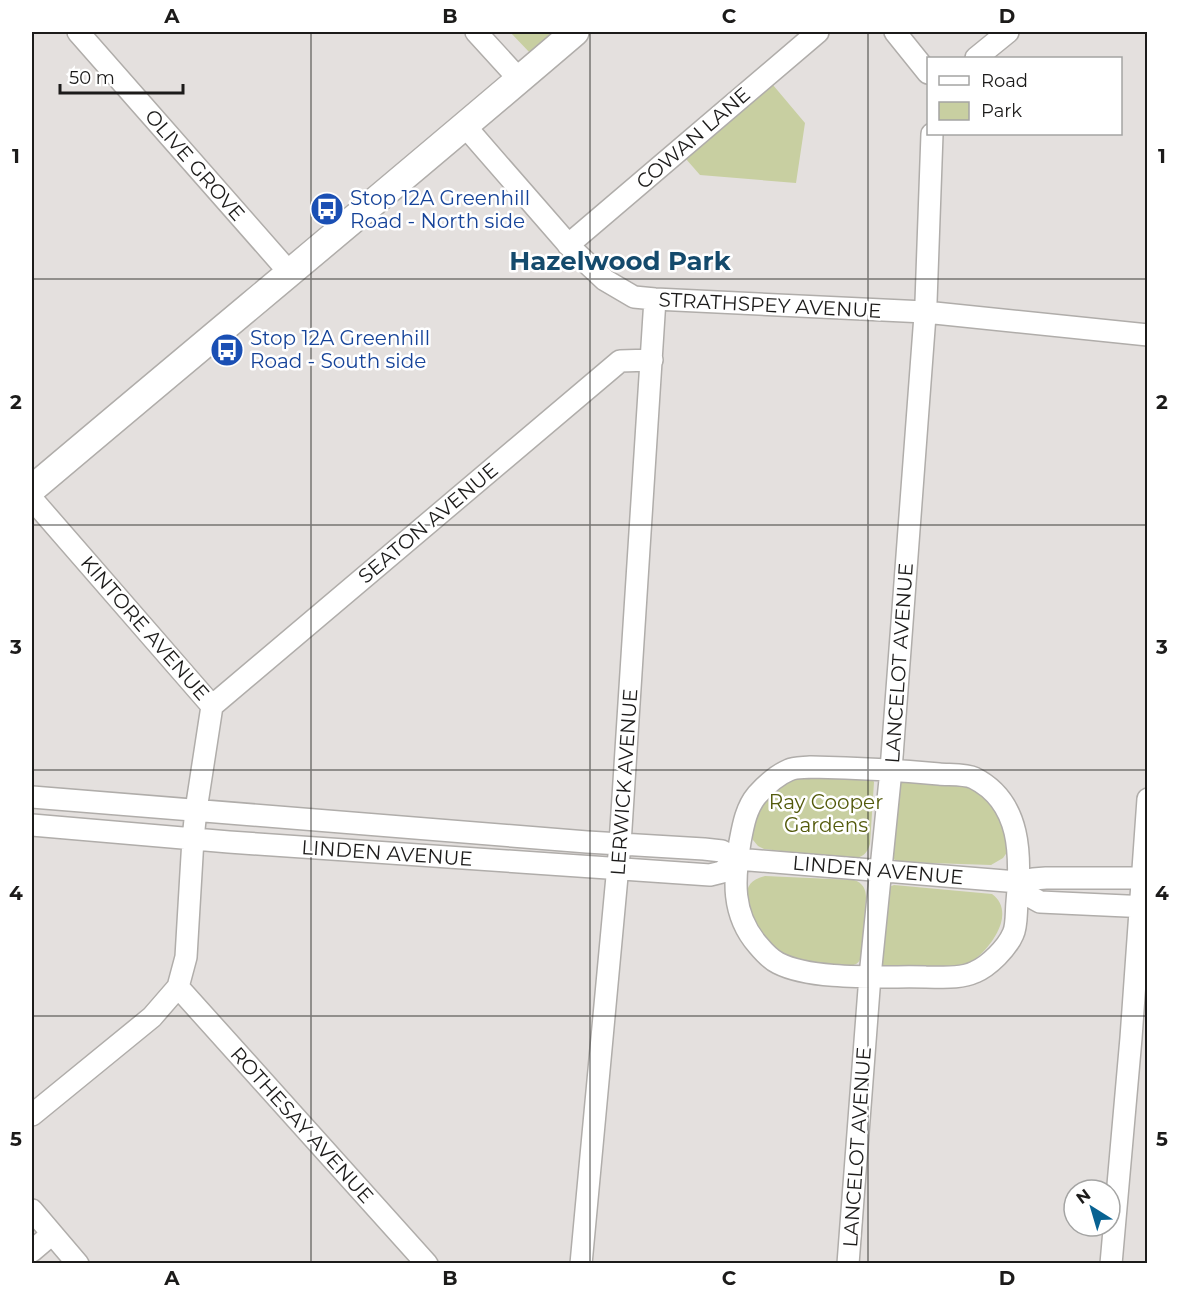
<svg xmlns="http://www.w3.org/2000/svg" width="1179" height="1295" font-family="Montserrat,sans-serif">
	<rect width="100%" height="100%" fill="#e4e0de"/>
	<path fill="#c8cfa1" d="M510,32H557L531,54Z
		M773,85L805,123L796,183L700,175L686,159Z
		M789,776L871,777L874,782L870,844C867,854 863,857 852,859L764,849L758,846L753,840L750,832L755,811Z
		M898,778L970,786L994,805L1004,823L1008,851L1003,858L991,865L901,862L895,860L891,857Z
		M765,876L854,880C863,883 866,889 866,898L861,958C858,964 855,965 849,966C832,964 797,964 784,956C779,954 761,939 758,935C755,931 754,923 752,918C746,900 740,882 765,876Z
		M894,885L992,894C1002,901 1004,912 1001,923C996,940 978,962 960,967C955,969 947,968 942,968C923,967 904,967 885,967L882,965L889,887Z"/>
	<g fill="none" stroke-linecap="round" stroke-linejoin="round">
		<g stroke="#b0adaa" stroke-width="24">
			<path id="minor" d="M78,32L289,272
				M476,32L519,79
				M895,32L928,73
				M976,58L1008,32
				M465,126L573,250L605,280L634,297L655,299L925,312L1148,335
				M568,245L818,32
				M32,499L212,706L196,810L193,839L186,957L178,987L152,1017L32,1115
				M212,706L620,361L652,360
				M811,767C854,768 896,770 939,774C948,775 966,774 974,778C1022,802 1021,857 1017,902C1016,912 1017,926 1013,934C1007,948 989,966 975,972C960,979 942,977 926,977C885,976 813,981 778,963C770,959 763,951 758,945C731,914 734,879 740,842C743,826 746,808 757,795C765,786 777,775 789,770C795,767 804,768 811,767Z
				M32,797L587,842L704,849L722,851L737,859L1019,882L1033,879L1046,878H1148
				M32,825L229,842L710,875L722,872L737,859
				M1019,882L1031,897L1040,902L1148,907
				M178,987L427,1264
				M32,1210L78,1264
				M32,1251L52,1234
				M581,1264L620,844L655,299
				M848,1264L870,976L891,770L926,302L932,134
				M1111,1264L1131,1038L1148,799"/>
		</g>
		<g stroke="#b0adaa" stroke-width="30">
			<path id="major" d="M32,489C213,336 395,186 575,32"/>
		</g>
		<use href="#minor" stroke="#fff" stroke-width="21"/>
		<use href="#major" stroke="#fff" stroke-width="27"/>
	</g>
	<path fill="none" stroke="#1c1b1a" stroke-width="1.5" stroke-opacity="0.55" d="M311,32V1264M590,32V1264M868,32V1264M32,279H1148M32,525H1148M32,770H1148M32,1016H1148"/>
	<defs>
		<g id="bus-disc" transform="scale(1.725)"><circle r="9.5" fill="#1a4fb4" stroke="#fff"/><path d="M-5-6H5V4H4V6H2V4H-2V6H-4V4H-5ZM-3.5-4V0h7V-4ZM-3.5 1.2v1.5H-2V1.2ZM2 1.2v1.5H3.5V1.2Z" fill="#fff"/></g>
	</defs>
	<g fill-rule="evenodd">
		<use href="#bus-disc" x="327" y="209"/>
		<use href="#bus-disc" x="227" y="350"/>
	</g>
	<g text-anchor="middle" stroke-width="5" stroke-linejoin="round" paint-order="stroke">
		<g font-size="20" fill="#1c1b1a" stroke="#fff">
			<text transform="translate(693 138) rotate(-41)" y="7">COWAN LANE</text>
			<text transform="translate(195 165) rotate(49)" y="7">OLIVE GROVE</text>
			<text transform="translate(770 305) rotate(3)" y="7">STRATHSPEY AVENUE</text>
			<text transform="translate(428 523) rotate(-40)" y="7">SEATON AVENUE</text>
			<text transform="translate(145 628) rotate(49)" y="7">KINTORE AVENUE</text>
			<text transform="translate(899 663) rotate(-86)" y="7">LANCELOT AVENUE</text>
			<text transform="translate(624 782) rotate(-86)" y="7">LERWICK AVENUE</text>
			<text transform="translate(387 853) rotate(4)" y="7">LINDEN AVENUE</text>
			<text transform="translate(878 870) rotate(5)" y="7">LINDEN AVENUE</text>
			<text transform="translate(302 1125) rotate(48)" y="7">ROTHESAY AVENUE</text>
			<text transform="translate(857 1147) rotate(-86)" y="7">LANCELOT AVENUE</text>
		</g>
		<g font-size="20" fill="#164399" stroke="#fff" text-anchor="start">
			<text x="350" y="205">Stop 12A Greenhill<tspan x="350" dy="23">Road - North side</tspan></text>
			<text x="250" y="345">Stop 12A Greenhill<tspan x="250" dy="23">Road - South side</tspan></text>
		</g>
		<g font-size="20" fill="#535a0b" stroke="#fff">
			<text x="826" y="809">Ray Cooper<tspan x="826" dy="23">Gardens</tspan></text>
		</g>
		<g font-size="26" font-weight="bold" fill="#144a6c" stroke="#fff">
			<text x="620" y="270">Hazelwood Park</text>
		</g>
	</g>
	<rect width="1179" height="1295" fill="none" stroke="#ffffff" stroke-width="66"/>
	<rect x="927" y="57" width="195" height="78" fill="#ffffff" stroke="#a4a4a3" stroke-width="1.5"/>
	<rect x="939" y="76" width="30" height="9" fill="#ffffff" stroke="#a4a4a3" stroke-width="1.5"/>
	<text x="981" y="87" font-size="18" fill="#1c1b1a">Road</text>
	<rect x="939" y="102" width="30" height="18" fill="#c8cfa1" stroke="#a4a4a3" stroke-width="1.5"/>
	<text x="981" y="117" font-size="18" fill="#1c1b1a">Park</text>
	<g transform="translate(1092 1208) rotate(323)"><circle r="28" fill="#ffffff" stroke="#a4a4a3" stroke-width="1.5"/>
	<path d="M0-4.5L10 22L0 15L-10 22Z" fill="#086292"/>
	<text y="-9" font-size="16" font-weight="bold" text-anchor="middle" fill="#1c1b1a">N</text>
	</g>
	<path d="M60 84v9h123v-9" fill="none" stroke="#1c1b1a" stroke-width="3"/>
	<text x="69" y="84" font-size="18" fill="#1c1b1a" stroke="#ffffff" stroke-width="4.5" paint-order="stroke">50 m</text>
	<rect x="33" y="33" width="1113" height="1229" fill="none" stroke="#1c1b1a" stroke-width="2"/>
	<g font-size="20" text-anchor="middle" font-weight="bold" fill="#1c1b1a">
		<text x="172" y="23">A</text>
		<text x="450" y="23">B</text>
		<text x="729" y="23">C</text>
		<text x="1007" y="23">D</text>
		<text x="16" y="163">1</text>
		<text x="1162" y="163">1</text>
		<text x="16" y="409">2</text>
		<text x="1162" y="409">2</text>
		<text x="16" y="654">3</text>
		<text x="1162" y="654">3</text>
		<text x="16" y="900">4</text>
		<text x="1162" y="900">4</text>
		<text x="16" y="1146">5</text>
		<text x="1162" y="1146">5</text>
		<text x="172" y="1285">A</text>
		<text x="450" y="1285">B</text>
		<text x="729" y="1285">C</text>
		<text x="1007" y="1285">D</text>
	</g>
</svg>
